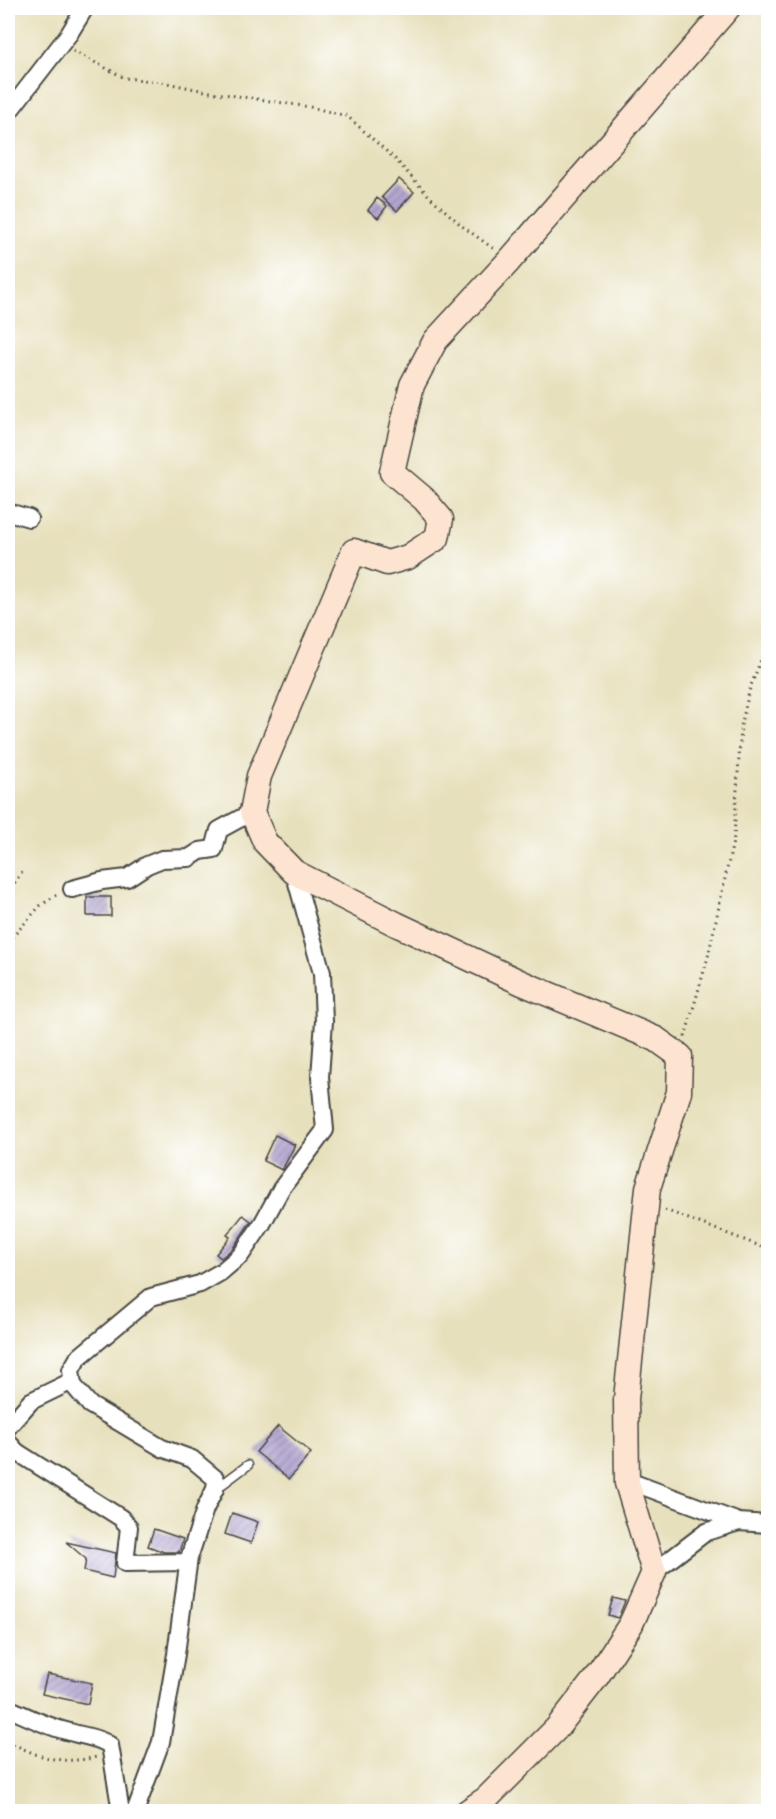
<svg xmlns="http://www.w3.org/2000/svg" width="776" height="1819" font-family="'IM FELL Double Pica',serif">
	<defs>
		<pattern id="building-hatch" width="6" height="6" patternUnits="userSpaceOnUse" patternTransform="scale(1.5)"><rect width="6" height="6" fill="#b4a6d1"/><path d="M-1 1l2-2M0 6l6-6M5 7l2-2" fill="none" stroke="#9387aa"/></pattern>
	</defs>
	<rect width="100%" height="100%" fill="#fff"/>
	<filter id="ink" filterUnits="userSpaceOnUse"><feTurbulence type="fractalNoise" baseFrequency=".0167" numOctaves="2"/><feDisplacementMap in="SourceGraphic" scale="12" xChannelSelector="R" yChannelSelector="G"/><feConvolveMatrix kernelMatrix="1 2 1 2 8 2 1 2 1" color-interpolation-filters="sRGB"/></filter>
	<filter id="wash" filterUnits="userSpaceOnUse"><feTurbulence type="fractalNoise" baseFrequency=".008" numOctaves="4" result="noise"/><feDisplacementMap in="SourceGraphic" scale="24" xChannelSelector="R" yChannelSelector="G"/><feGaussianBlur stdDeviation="1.35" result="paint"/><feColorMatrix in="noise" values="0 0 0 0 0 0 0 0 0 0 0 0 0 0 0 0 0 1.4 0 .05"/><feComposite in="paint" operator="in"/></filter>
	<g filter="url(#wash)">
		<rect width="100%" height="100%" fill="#e7e0bc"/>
		<g id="blocks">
			<path fill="url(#building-hatch)" d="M399,179L414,192L397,211L382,197Z
				M377,198L387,206L378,218L368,210Z
				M87,897H111V916H87Z
				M275,1135L295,1145L282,1170L263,1161Z
				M243,1215L251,1221L233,1248L221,1258L216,1254L230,1237L227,1235Z
				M278,1426L311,1453L289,1479L256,1452Z
				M232,1513L258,1522L251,1543L225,1534Z
				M154,1529L183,1539L179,1552H164L148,1546Z
				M66,1542L116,1553L113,1578L84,1571L86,1559Z
				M613,1598L625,1601L618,1618L608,1615Z
				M47,1674L92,1683L88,1704L42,1694Z"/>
		</g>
	</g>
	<g filter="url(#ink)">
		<use href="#blocks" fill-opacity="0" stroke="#474641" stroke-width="1.5"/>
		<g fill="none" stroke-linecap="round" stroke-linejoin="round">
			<g stroke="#474641" stroke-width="11">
				<path id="lane" d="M216,1489L248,1465"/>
			</g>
			<g stroke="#474641" stroke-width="20">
				<path id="street" d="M8,113L69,34L85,8
					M8,512L29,518
					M72,889L102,881L127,878L147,865L162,859L189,858L200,851L214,849L219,830L252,812
					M8,1427L31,1401L72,1381
					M8,1442L17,1452L121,1518L129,1527L125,1563L188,1562
					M626,1480L739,1522
					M654,1572L706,1532L739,1522L768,1524
					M8,1708C28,1717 48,1727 70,1732C86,1737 95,1736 110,1745L121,1812
					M135,1812L161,1742L176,1654L189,1558L205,1509L215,1489L216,1479L192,1459L162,1448L90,1405L73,1385L71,1370L78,1358L151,1297L200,1284L221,1272L241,1255L262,1224L281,1189L325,1130L320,1077L324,1021L322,973L294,872"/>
			</g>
			<g stroke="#474641" stroke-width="27">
				<path id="secondary" d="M467,1812L486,1799L557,1728L595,1679L631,1624L654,1572L627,1483L626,1399L648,1188L679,1092L680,1056L656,1039L522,983L396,924L294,872L265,842L252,812L259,776L354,551L387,563L408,557L437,538L441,519L424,499L392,472L412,385L435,341L509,261L728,8"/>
			</g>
			<path stroke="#474641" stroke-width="3" stroke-dasharray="1.5 4.5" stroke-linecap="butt" d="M73,51L125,78L162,82L210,92L310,107L347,116L395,159L429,196L462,226L494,249
				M8,893L23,870
				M8,942L40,906L59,893
				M685,1037L708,957L734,837L741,726L750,688L768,642
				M665,1210L768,1249
				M8,1741C39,1758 62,1765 97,1757"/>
			<use href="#lane" stroke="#fff" stroke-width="8"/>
			<use href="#street" stroke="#fff" stroke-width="16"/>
			<use href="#secondary" stroke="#fde4d0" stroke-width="24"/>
		</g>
	</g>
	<rect width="776" height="1819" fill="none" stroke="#fff" stroke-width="30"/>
</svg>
